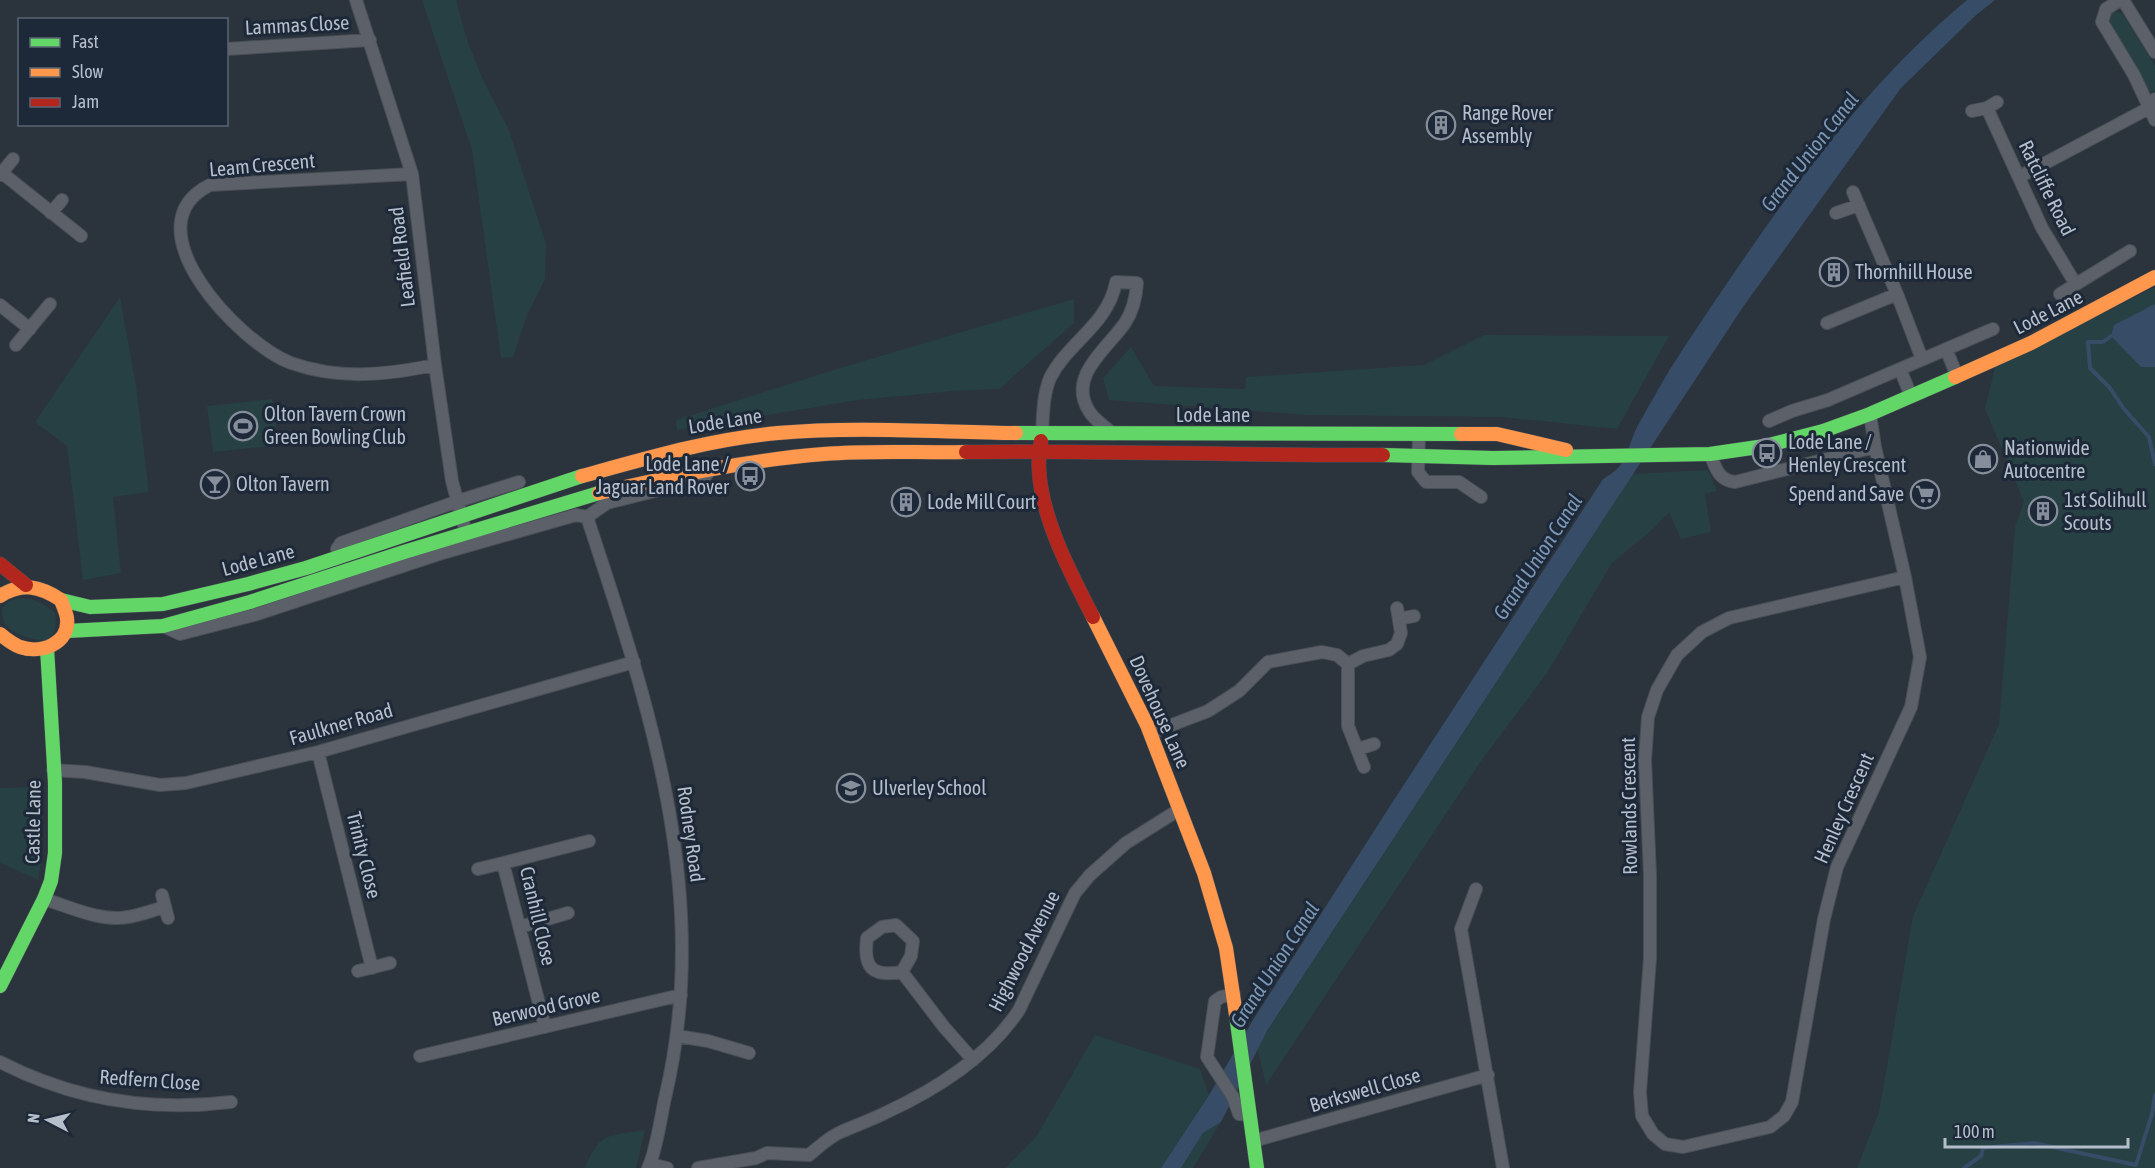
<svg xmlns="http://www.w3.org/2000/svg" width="2155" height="1168" font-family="'Asap Condensed',sans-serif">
	<rect width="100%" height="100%" fill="#2b333c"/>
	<path fill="#274043" d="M422,0H456L467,40L484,82L509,130L546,244L545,279L528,313L513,357L501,358L472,150Z
		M2111,12H2119L2123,14L2155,66V91L2150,92L2144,88L2107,25Z
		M2155,287V1168H1857L1879,1112L1913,916L1999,724L2015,527L2024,502L1985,409L1995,367Z
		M120,297L136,385L149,492L113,497L121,573L83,580L67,446L35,422Z
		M1074,299V323L999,389L954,391L858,400L677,430L676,420L840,368Z
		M1484,335L1669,336L1617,429L1502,417L1308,415L1109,400L1103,378L1131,347L1154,386L1245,389L1246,377L1424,365Z
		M272,399L279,445L213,452L207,406Z
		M1708,470L1717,491L1705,494L1711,532L1681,539L1669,512L1651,531L1612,563L1547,673L1481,761L1266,1085L1257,1047L1633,474Z
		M18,598C32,598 45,603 55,613C57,624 56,632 48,640C32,641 0,634 2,610C5,603 11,600 18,598Z
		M43,784L42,856L38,880L0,863V788L32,787Z
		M1095,1035L1200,1069L1209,1095L1161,1168H1005L1036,1137Z
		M1221,1122L1193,1168H1181L1203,1133Z
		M645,1130L636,1168H585C600,1131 609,1136 645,1130Z"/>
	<path fill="#364c67" d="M1967,0H1995L1975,16L1901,88L1743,307L1267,1031L1221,1122L1203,1133L1181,1168H1161L1209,1095L1253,1020L1390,806L1603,479C1608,476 1614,472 1618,468C1627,458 1631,439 1637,427C1651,402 1665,376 1681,352C1764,227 1850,97 1967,0Z
		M2155,304V367H2141L2111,336L2114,325Z"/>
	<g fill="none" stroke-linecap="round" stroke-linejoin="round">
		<path stroke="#364c67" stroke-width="4" d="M2111,336L2103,342H2088L2090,368L2110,388L2124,409L2149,437L2155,464
			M1964,1168L1981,1156L1983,1148L2034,1143L2136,1165L2152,1114L2155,1095"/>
		<g stroke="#494f56" stroke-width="14">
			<path id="street" d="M356,0L412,174L435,365L452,481L466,533
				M2120,0L2106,9L2102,22L2134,75L2155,120
				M2123,0L2155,52
				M226,49L370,40
				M1987,108L2042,228L2075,283
				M1972,111L1987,108L1997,102
				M2,173L81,236
				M412,174L210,185C127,226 240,344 291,363C339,380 386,375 435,365
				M0,175L13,159
				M2019,177L2149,108L2155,99
				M1853,192L1897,294L1922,359
				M51,213L62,200
				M1836,213L1859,205
				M2060,294L2130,251
				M0,305L30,329
				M1827,323L1897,294
				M16,345L50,304
				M1946,349L1957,376
				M1900,369L1911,396
				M1870,414L1875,447L1905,577L1920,657L1911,707L1837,867L1824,919L1792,1102L1784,1116L1770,1127L1683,1147L1665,1144L1653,1134L1642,1116L1640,1092L1650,958V875L1645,760L1648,717L1657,690L1677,655L1702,632L1729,618L1905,577
				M1769,421L1792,411L1828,400L1993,329
				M1042,434C1043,416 1043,395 1050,378C1068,342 1108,325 1116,282L1137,283C1136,297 1133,311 1125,323C1107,349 1067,376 1089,411C1094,420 1106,427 1113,434
				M1419,434L1418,472L1426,482H1459L1481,497
				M1710,454C1716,468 1718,480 1735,482L1875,447
				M587,517C650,707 713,896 665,1098C661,1116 656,1153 648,1168
				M341,555L337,549L341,543L458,501L519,482
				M1399,619L1414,616
				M163,626L180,634L254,615L439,554L576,515L587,517L607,503L703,479L711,469
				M1348,664V726L1364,767
				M1151,733L1208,711L1239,691L1268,662L1322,652L1337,655L1348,664L1363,656L1389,650L1397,644L1401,633L1397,608
				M1358,749L1374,744
				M318,752L372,968
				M53,770L85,772L160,785L186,783L318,752L634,662
				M478,869L503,863
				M1476,889L1461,929L1503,1168
				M162,895L168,918
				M44,899C70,907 101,922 128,917C141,915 153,910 165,907
				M520,927L568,913
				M358,971L390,963
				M902,972L911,956L913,941L896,925L882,927L867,938C863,968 872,977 902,972L944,1027L973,1060
				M1234,994L1221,997L1215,1001L1207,1057L1233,1097L1239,1114L1249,1115
				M545,1027L503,863L589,841
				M677,1036L708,1041L749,1053
				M420,1056L681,995
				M0,1062C72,1099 150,1112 231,1102
				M1253,1141L1488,1075
				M650,1164L667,1168
				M698,1168L756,1158L767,1153L809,1155C820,1146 830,1136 843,1131C857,1125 871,1120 885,1113C935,1090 988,1057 1019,1010L1075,893L1090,875L1126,843L1180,809"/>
		</g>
		<g stroke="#494f56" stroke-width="15">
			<path id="fast" d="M1016,433L1461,434
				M1383,455L1493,458L1710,454L1765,446L1823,431L1870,414L1955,377
				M61,600L90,607L163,604L248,584L306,568L582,476
				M67,631L163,626L250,602L404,552L599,493
				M0,986L44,899L51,881L55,853V783L47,648
				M1236,1015L1257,1168"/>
		</g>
		<g stroke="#494f56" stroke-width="15">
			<path id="slow" d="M1955,377L2031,343L2155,277
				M1461,434H1497L1566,450
				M582,476C647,458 711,439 778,433C856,426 937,432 1016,433
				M599,493C673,476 748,460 824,454C871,450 919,453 966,452
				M0,596C22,582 40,586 61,600C63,606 66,612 67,618C70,644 41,654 20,647C12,644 6,639 0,634
				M1093,617L1147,725L1204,873L1226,948L1236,1015"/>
		</g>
		<g stroke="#494f56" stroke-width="15">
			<path id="jam" d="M1041,441C1040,450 1038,460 1039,469C1041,518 1071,574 1093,617
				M966,452C1105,450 1244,456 1383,455
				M0,564L26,585"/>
		</g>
		<use href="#street" stroke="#5c6169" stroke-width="12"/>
		<use href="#fast" stroke="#63d668" stroke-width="14"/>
		<use href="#slow" stroke="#ff974d" stroke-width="14"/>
		<use href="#jam" stroke="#b3261e" stroke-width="14"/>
	</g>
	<defs>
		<g id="building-ring" transform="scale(1.5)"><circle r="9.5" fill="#1d2938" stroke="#858e9a" stroke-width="1.5"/><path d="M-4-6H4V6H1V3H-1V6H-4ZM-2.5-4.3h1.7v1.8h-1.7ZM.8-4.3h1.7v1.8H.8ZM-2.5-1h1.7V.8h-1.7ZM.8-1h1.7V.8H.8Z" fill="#858e9a"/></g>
		<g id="stadium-ring" transform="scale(1.5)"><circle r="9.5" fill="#1d2938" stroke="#858e9a" stroke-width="1.5"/><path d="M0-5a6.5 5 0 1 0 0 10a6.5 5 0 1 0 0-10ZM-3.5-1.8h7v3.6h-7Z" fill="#858e9a"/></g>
		<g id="bus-ring" transform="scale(1.5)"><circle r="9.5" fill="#1d2938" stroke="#858e9a" stroke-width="1.5"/><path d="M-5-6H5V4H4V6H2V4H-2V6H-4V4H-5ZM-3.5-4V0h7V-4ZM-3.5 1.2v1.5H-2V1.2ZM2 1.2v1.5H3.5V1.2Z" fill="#858e9a"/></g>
		<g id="shop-ring" transform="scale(1.5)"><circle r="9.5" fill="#1d2938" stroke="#858e9a" stroke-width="1.5"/><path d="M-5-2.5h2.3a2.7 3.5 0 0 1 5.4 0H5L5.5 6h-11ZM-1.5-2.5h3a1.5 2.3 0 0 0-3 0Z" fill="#858e9a"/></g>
		<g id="bar-ring" transform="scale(1.5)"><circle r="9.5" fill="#1d2938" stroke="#858e9a" stroke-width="1.5"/><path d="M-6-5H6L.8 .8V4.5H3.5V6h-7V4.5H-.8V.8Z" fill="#858e9a"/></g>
		<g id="supermarket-ring" transform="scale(1.5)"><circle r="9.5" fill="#1d2938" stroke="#858e9a" stroke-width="1.5"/><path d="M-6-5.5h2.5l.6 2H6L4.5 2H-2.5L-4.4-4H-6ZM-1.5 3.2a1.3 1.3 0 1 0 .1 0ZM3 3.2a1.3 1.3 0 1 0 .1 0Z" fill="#858e9a"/></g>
		<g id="school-ring" transform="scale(1.5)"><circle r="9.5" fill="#1d2938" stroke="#858e9a" stroke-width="1.5"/><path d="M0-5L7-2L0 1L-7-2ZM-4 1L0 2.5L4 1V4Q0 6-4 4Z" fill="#858e9a"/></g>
	</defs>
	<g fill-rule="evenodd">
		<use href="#building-ring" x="1441" y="125"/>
		<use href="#building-ring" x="1834" y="272"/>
		<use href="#stadium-ring" x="243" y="426"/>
		<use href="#bus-ring" x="1767" y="453"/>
		<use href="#shop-ring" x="1983" y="459"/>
		<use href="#bus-ring" x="750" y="476"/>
		<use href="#bar-ring" x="215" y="484"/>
		<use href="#supermarket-ring" x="1925" y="494"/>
		<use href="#building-ring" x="906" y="502"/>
		<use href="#building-ring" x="2043" y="511"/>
		<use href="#school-ring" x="851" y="788"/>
	</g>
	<g text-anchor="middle" stroke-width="6" stroke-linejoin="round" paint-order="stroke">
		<g font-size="20" fill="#b5bfcc" stroke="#1d2938">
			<text transform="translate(297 25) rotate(-3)" y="7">Lammas Close</text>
			<text transform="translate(262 165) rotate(-5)" y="7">Leam Crescent</text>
			<text transform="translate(2047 188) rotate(64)" y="7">Ratcliffe Road</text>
			<text transform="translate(402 257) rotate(-97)" y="7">Leafield Road</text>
			<text transform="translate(2048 312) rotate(-27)" y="7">Lode Lane</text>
			<text x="1213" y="422">Lode Lane</text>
			<text transform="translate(725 421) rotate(-9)" y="7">Lode Lane</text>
			<text transform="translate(258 560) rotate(-15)" y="7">Lode Lane</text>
			<text transform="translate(1160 712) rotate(66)" y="7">Dovehouse Lane</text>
			<text transform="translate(341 724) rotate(-16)" y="7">Faulkner Road</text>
			<text transform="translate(1629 806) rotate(-91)" y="7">Rowlands Crescent</text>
			<text transform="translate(1844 808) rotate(-66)" y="7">Henley Crescent</text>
			<text transform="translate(33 822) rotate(-89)" y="7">Castle Lane</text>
			<text transform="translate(691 834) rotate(82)" y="7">Rodney Road</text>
			<text transform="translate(364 855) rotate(76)" y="7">Trinity Close</text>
			<text transform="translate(538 916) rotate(77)" y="7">Cranhill Close</text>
			<text transform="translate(1024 951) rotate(-63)" y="7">Highwood Avenue</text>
			<text transform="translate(546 1007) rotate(-13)" y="7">Berwood Grove</text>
			<text transform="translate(150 1080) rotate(4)" y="7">Redfern Close</text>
			<text transform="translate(1365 1090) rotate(-16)" y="7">Berkswell Close</text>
		</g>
		<g font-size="20" fill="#b5bfcc" stroke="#1d2938" text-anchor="start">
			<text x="1462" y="120">Range Rover<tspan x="1462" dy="23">Assembly</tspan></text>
			<text x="1855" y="279">Thornhill House</text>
			<text x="264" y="421">Olton Tavern Crown<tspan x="264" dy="23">Green Bowling Club</tspan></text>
			<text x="1788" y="449">Lode Lane /<tspan x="1788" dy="23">Henley Crescent</tspan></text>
			<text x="2004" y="455">Nationwide<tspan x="2004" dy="23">Autocentre</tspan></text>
			<text x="729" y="471" text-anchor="end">Lode Lane /<tspan x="729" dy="23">Jaguar Land Rover</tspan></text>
			<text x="236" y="491">Olton Tavern</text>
			<text x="1904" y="501" text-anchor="end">Spend and Save</text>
			<text x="2064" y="507">1st Solihull<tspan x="2064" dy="23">Scouts</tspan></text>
			<text x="927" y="509">Lode Mill Court</text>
			<text x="872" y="795">Ulverley School</text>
		</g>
		<g font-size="21" font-style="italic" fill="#7b97b5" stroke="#1d2938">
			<text transform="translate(1810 152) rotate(-52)" y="7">Grand Union Canal</text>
			<text transform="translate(1538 557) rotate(-57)" y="7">Grand Union Canal</text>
			<text transform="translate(1275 965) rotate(-57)" y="7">Grand Union Canal</text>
		</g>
	</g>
	<rect x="18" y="18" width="210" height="108" fill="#1d2938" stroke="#5a6573" stroke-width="1.5"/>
	<rect x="30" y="38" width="30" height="9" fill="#63d668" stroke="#5a6573" stroke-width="1.5"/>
	<text x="72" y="48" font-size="18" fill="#b5bfcc">Fast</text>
	<rect x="30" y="68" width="30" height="9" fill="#ff974d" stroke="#5a6573" stroke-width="1.5"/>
	<text x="72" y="78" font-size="18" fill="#b5bfcc">Slow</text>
	<rect x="30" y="98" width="30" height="9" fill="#b3261e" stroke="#5a6573" stroke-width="1.5"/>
	<text x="72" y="108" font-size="18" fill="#b5bfcc">Jam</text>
	<g transform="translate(48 1120) rotate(277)" stroke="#1d2938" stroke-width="4.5" paint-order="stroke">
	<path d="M0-4.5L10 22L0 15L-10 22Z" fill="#b5bfcc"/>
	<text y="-9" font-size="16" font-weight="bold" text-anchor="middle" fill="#b5bfcc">N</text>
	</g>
	<path d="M1945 1138v9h183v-9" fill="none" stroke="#b5bfcc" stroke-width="3"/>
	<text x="1954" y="1138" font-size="18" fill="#b5bfcc" stroke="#1d2938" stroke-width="4.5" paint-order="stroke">100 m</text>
</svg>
